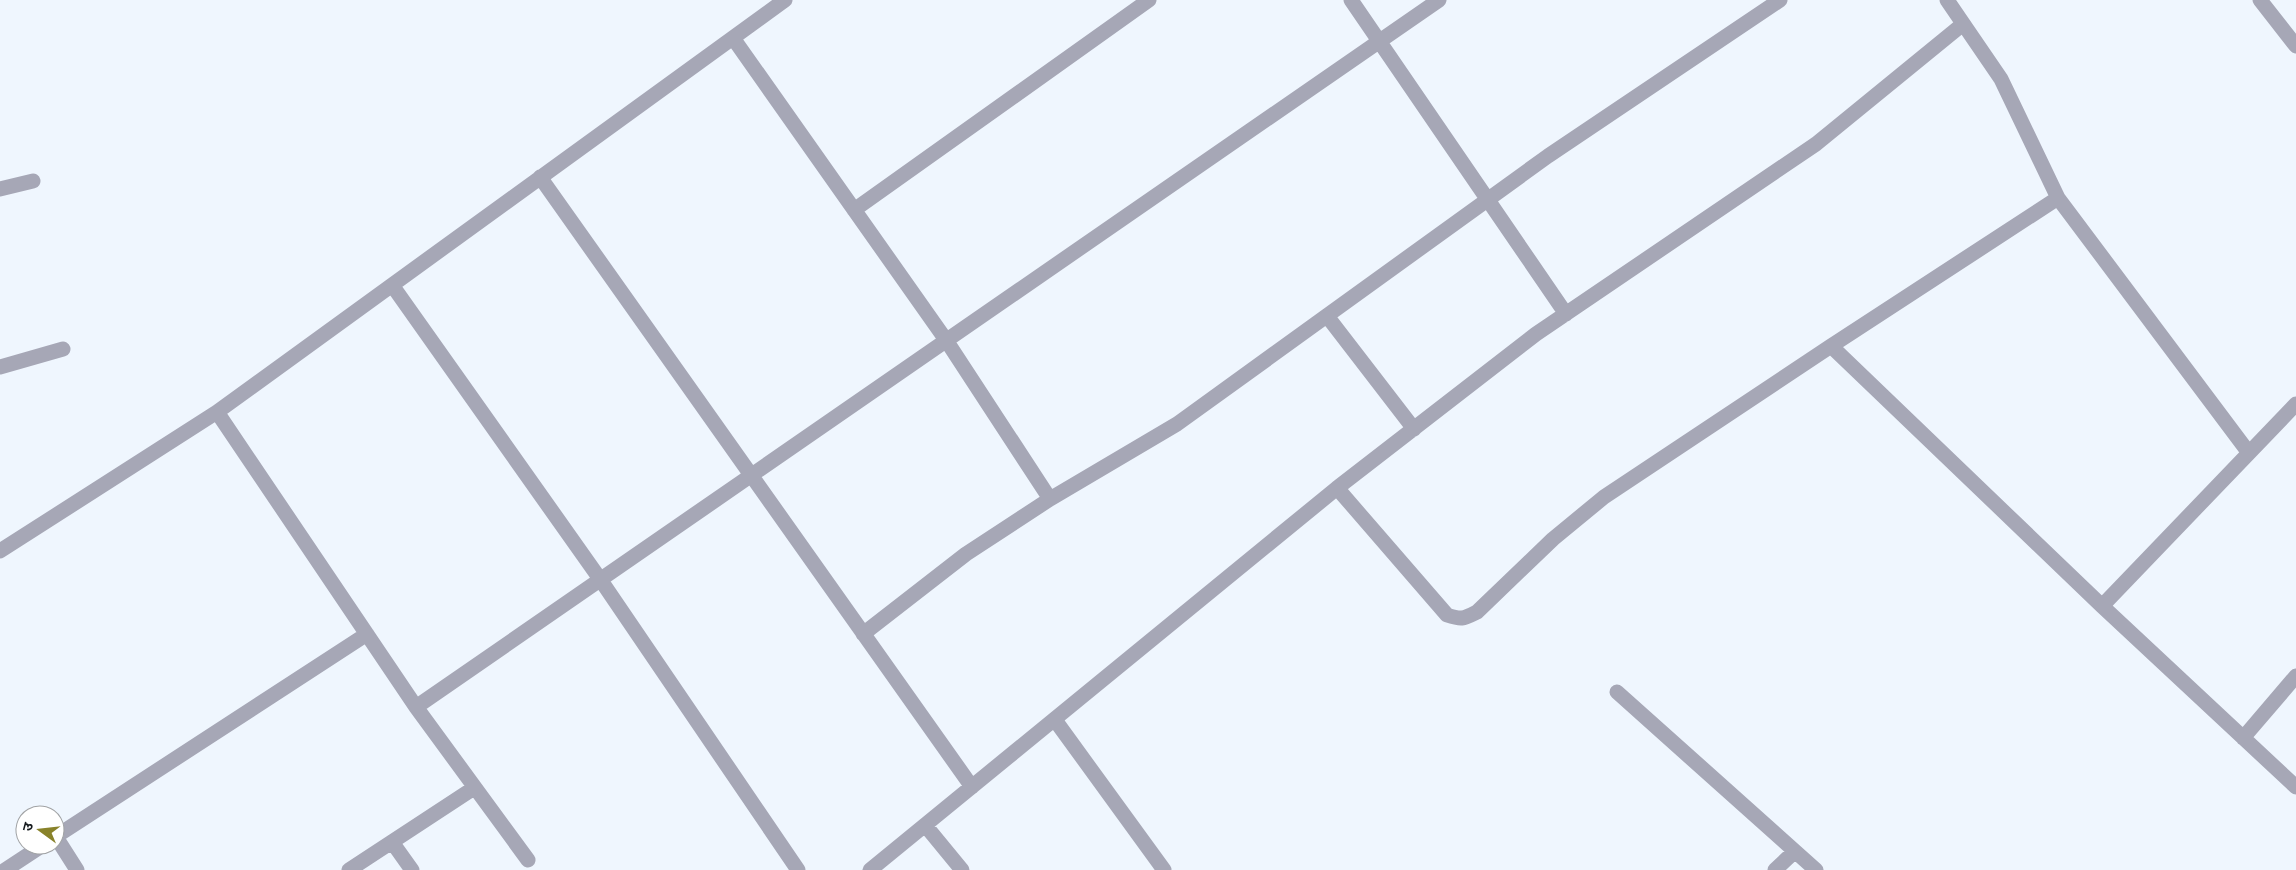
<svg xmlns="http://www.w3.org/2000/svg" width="2296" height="870" font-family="Karla,'Noto Sans Devanagari',sans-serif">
	<rect width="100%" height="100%" fill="#eff6fe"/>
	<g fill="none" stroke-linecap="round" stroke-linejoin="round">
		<path stroke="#a6a7b6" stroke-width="15" d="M1351,0L1566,314
			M1947,0L2001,79L2058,198L2249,453
			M2260,0L2296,46
			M733,38L946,340L1050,499
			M540,177L972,787
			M0,189L33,181
			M854,210L1149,0
			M392,285L600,579L798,870
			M1327,316L1414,429
			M1831,346L2102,606L2296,787
			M0,367L63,349
			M217,412L416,707L528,860
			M1337,488L1447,615C1462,620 1463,619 1477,612L1553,539L1604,497L1831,346L2058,198
			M0,551L217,412L785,0
			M2102,606L2296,404
			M863,634L966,554L1050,499L1177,424L1548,156L1780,0
			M1617,692L1816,870
			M416,707L1439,0
			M1055,720L1164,870
			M2243,738L2296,676
			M925,825L962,870
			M55,837L367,634
			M56,837L77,870
			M392,842L412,870
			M5,870L43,845
			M349,870L474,788
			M870,870L1337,488L1536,334L1816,144L1963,24
			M1775,870L1794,852"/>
	</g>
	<g transform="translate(40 830) rotate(285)"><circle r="24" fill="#ffffff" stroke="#a1a3a5"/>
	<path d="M0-4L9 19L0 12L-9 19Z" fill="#88822a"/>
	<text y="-8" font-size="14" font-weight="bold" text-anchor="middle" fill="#151a1e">उ</text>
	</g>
</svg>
